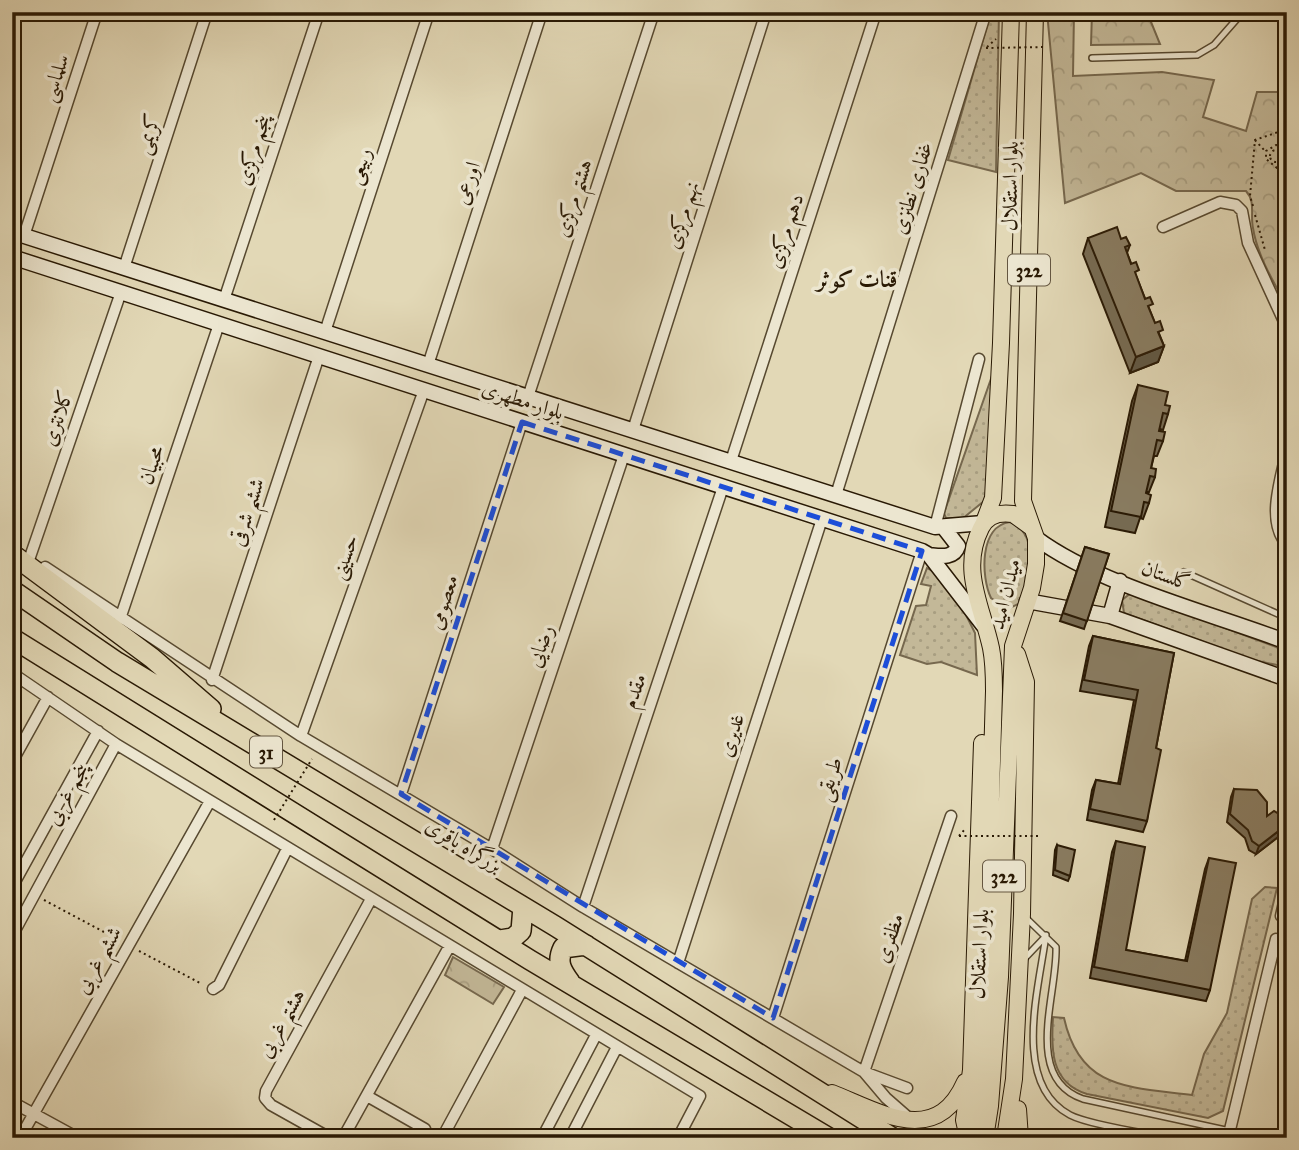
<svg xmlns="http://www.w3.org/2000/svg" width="1299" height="1150" font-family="'IM FELL Great Primer',Amiri,serif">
	<defs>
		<pattern id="grass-dots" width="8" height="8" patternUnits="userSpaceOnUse" patternTransform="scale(1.75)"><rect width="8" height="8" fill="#c3b898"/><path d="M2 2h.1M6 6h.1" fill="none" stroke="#a89e81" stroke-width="1.8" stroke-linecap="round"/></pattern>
		<pattern id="park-crowns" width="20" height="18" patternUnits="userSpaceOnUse" patternTransform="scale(1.75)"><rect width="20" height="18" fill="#c3b898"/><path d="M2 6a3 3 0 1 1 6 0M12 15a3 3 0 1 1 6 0" fill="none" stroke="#a89e81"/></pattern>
	</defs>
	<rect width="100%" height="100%" fill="#e2d8b6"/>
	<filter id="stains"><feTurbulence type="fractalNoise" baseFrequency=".00286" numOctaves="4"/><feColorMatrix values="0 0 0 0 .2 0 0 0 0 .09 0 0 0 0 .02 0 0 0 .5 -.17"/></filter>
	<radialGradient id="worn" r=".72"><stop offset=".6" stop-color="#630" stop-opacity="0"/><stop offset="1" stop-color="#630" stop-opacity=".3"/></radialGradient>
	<path fill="url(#grass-dots)" stroke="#76684e" stroke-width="2" d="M991,12H999L996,172L948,160Z
		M993,373L989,497L962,519L946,518L944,513Z
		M1010,522C1042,535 1027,578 1020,603L1008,609L991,598C981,577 979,526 1010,522Z
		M927,568L934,572L964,611L975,633L977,675L941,662L927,664L900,655L916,606L926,605L931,586L921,584Z
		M1131,593L1287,651V667L1253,660L1124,613L1122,600Z
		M1265,887L1277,888L1223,1111L1208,1118L1087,1094C1050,1083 1051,1048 1053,1017L1064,1018C1080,1090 1129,1087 1192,1095L1204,1054L1227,1013L1252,899Z"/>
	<path fill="url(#park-crowns)" stroke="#76684e" stroke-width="2" d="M1047,12H1074L1073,76L1162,72L1214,80L1203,117L1246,131L1257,92H1287V306C1274,283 1257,255 1253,228C1250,215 1256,202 1246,191H1176L1141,173L1065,203Z
		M1092,12H1147L1160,44L1091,45Z
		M453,957L504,987L493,1004L445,975Z"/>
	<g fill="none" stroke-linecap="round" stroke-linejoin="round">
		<g stroke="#574930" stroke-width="8">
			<path id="lane" d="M1092,58L1197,55L1214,45L1243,12
				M1184,572L1287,618
				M1024,916L1056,947C1058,993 1022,1078 1083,1099L1230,1131
				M1046,935C1039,988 1011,1084 1070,1115C1089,1125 1146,1133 1170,1138
				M1025,958L1045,937"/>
		</g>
		<g stroke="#574930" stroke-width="13">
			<path id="street" d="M1163,227L1220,202L1236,205L1242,211L1248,243L1287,328
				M24,236L97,12
				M124,268L207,12
				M12,278L18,259
				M224,300L319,12
				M325,332L429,12
				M428,365L542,12
				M528,397L654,12
				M633,430L766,12
				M1287,449C1282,477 1265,520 1287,545
				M731,461L876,12
				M836,495L986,12
				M935,527L979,359
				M30,557L121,292
				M45,567L301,736L492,849L583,907L864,1072L907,1088
				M120,619L219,324
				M12,673L116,744L700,1096L678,1138
				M212,680L319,356
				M301,736L424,390
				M12,762L48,697
				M401,794L522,422
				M492,849L624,455
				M12,887L98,731
				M1287,889L1281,916L1287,917
				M583,907L723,487
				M12,936L116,744
				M678,963L822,519
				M213,989L219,985L287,849
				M773,1018L922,551
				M367,1096L425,1129
				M12,1102L78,1138
				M910,1119L886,1098L864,1072L951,816
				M20,1138L210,801
				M330,1138L271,1105L265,1098L266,1091L371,899
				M343,1138L449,947
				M442,1138L522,990
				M542,1138L596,1035
				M570,1138L617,1047
				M1228,1138L1276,939L1287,942"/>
		</g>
		<g stroke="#291904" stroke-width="17">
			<path id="secondary" d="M12,232L935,527L983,523
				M12,257L922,551L929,555L983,625
				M1036,538C1099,585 1211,613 1287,642
				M929,555C940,556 954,559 958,546L944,528
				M1027,601L1110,616L1287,679
				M1110,616L1120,581"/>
		</g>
		<g stroke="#291904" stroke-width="18">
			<path id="primary" d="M984,522L993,498L1001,343L1011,12
				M832,1093C880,1112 936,1148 965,1082
				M1018,1109L1020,1138
				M968,1138L964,1120L971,1070L982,743
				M973,1138L979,1103L986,973L994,691C994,677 994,663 991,648C982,606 960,570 981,528C987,515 1000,512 1013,514L1031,527
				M985,1138L990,1106L1000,977L1013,646L1032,588L1036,564V538L1023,501L1035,12
				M1005,1138L1014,1079L1022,914L1026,682L1017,654"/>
		</g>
		<g stroke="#291904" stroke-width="22">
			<path id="highway" d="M12,554L152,658L211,709
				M12,590L117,662L555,926L893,1138
				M12,638L530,960L829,1138
				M500,940L513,938L521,931L523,907
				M570,982C562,971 556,962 563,948L586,945"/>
		</g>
		<path stroke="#291904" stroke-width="2" stroke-dasharray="2 3.5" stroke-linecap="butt" d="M987,47L996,39
			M1255,140L1265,151
			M1270 156a6 6 0 1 1 12 0a6 6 0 1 1-12 0Z
			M1287,150L1276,145L1266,151V159L1277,168L1287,166
			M1253,206L1250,196L1255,140L1287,129
			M1255,215L1265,250
			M959,836L965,829
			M44,900L119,940
			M139,951L202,984"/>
		<use href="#lane" stroke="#ece6d0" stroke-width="5"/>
		<use href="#street" stroke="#ece6d0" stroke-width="10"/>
		<use href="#secondary" stroke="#ece6d0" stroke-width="14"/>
		<use href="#primary" stroke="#e2d8b6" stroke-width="16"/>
		<use href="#highway" stroke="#e2d8b6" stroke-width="19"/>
		<path stroke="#291904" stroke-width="2" stroke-dasharray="2 3.5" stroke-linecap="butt" d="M986,48L1046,47
			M274,820L312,759
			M959,836H1039"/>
	</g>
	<path fill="#766b53" stroke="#291904" stroke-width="2" d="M1088,238L1121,239L1130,245L1127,253L1164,346L1158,362L1130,373L1083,254Z
		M1138,385L1165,405L1168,414L1163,430L1160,429L1163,441L1157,456H1154L1151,468L1155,477L1149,492H1146L1149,503L1143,519L1140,518L1135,533L1105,527L1132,401Z
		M1085,547L1109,554L1084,629L1060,621Z
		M1093,636L1174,653L1156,748L1147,821L1143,832L1087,820L1092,790L1096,780L1118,784L1134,700L1080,691L1089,646Z
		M1234,789L1267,816L1282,834L1256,854L1249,850L1245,838L1227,822L1231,797Z
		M1116,841L1126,950L1185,961L1205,869L1209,858L1210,990L1206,1001L1090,978L1112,852Z
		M1057,845L1070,876L1068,881L1053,875L1055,850Z"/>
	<path fill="#605744" stroke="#291904" stroke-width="2" d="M1164,346L1158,362L1130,373L1136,357Z
		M1285,826L1282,834L1256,854L1259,846Z"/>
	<path fill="#897c61" stroke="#291904" stroke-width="2" d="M1117,227L1121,239L1126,237L1130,245L1125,247L1131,264L1136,262L1139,270L1135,272L1145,299L1150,297L1153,304L1148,306L1155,323L1160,321L1163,330L1158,332L1164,346L1136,357L1088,238Z
		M1138,385L1168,392L1165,405L1170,406L1168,414L1163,413L1159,431L1165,432L1163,441L1157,440L1151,468L1156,469L1155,477L1150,476L1146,493L1151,495L1149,503L1144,502L1141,517L1111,511Z
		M1085,547L1109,554L1087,621L1063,613Z
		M1093,636L1174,653L1156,748L1161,750L1147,821L1090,809L1096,780L1120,784L1138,690L1084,680Z
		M1234,789L1257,790L1267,802V816L1274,811L1282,816L1285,826L1259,846L1252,841L1248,830L1230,814Z
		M1116,841L1145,847L1126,950L1187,961L1209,858L1236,863L1210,990L1094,967Z
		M1057,845L1075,850L1070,876L1055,870Z"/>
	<path fill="none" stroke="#1d4ed8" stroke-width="5" stroke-dasharray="14 9" stroke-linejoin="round" d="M522,422L922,551L773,1018L401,794Z"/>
	<g text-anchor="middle" stroke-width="7" stroke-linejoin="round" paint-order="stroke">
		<g fill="#ece6d0" stroke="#645641" stroke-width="2">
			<rect x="1008" y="254.5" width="42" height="31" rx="5"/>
			<rect x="250" y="736.5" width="32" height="31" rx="5"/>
			<rect x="983" y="860.5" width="42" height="31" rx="5"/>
		</g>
		<g font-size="19" font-weight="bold" fill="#291904">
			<text x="1029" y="277">322</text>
			<text x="266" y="759">31</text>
			<text x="1004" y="883">322</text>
		</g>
		<g font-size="21" fill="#291904" stroke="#ece6d0">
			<text transform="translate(55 78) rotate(-72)" y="7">سلماسی</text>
			<text transform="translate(148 134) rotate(-72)" y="7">کریمی</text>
			<text transform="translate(253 150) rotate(-72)" y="7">پنجم مرکزی</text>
			<text transform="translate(359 166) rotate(-72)" y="7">ربیعی</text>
			<text transform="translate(467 183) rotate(-72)" y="7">اورعی</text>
			<text transform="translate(1010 186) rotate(-89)" y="7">بلوار استقلال</text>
			<text transform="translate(912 188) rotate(-73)" y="7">غفاری نطنزی</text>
			<text transform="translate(573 198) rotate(-72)" y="7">هشتم مرکزی</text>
			<text transform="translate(682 215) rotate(-72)" y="7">نهم مرکزی</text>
			<text transform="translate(785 231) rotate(-72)" y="7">دهم مرکزی</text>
			<text transform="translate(523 400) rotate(18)" y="7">بلوار مطهری</text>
			<text transform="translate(57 418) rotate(-71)" y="7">کلانتری</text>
			<text transform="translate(151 465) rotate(-71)" y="7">محبیان</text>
			<text transform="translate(247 512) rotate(-72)" y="7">ششم شرقی</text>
			<text transform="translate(344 557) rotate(-70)" y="7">حسینی</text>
			<text transform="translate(1166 575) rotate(20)" y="7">گلستان</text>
			<text transform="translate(1005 594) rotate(-76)" y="7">میدان امید</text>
			<text transform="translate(443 602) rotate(-72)" y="7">معصومی</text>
			<text transform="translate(540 646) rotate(-71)" y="7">رضایی</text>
			<text transform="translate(634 691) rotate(-71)" y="7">مقدم</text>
			<text transform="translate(731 735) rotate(-72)" y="7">غدیری</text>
			<text transform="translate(829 779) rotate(-72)" y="7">طریقی</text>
			<text transform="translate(67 794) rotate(-61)" y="7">پنجم غربی</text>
			<text transform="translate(464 845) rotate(31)" y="7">بزرگراه باقری</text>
			<text transform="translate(889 938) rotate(-71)" y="7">مظفری</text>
			<text transform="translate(979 954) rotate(-87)" y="7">بلوار استقلال</text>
			<text transform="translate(98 960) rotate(-61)" y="7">ششم غربی</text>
			<text transform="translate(281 1023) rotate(-61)" y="7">هشتم غربی</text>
		</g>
		<g font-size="23" font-weight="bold" fill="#291904" stroke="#ece6d0">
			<text x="857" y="287">قنات کوثر</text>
		</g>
	</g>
	<rect width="1299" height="1150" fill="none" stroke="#e2d8b6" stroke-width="42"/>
	<rect x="14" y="14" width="1271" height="1122" fill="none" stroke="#291904" stroke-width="3.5"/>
	<rect x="21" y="21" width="1257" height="1108" fill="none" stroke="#291904" stroke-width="2"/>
	<rect width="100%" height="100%" filter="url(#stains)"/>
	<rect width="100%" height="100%" fill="url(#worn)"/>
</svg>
